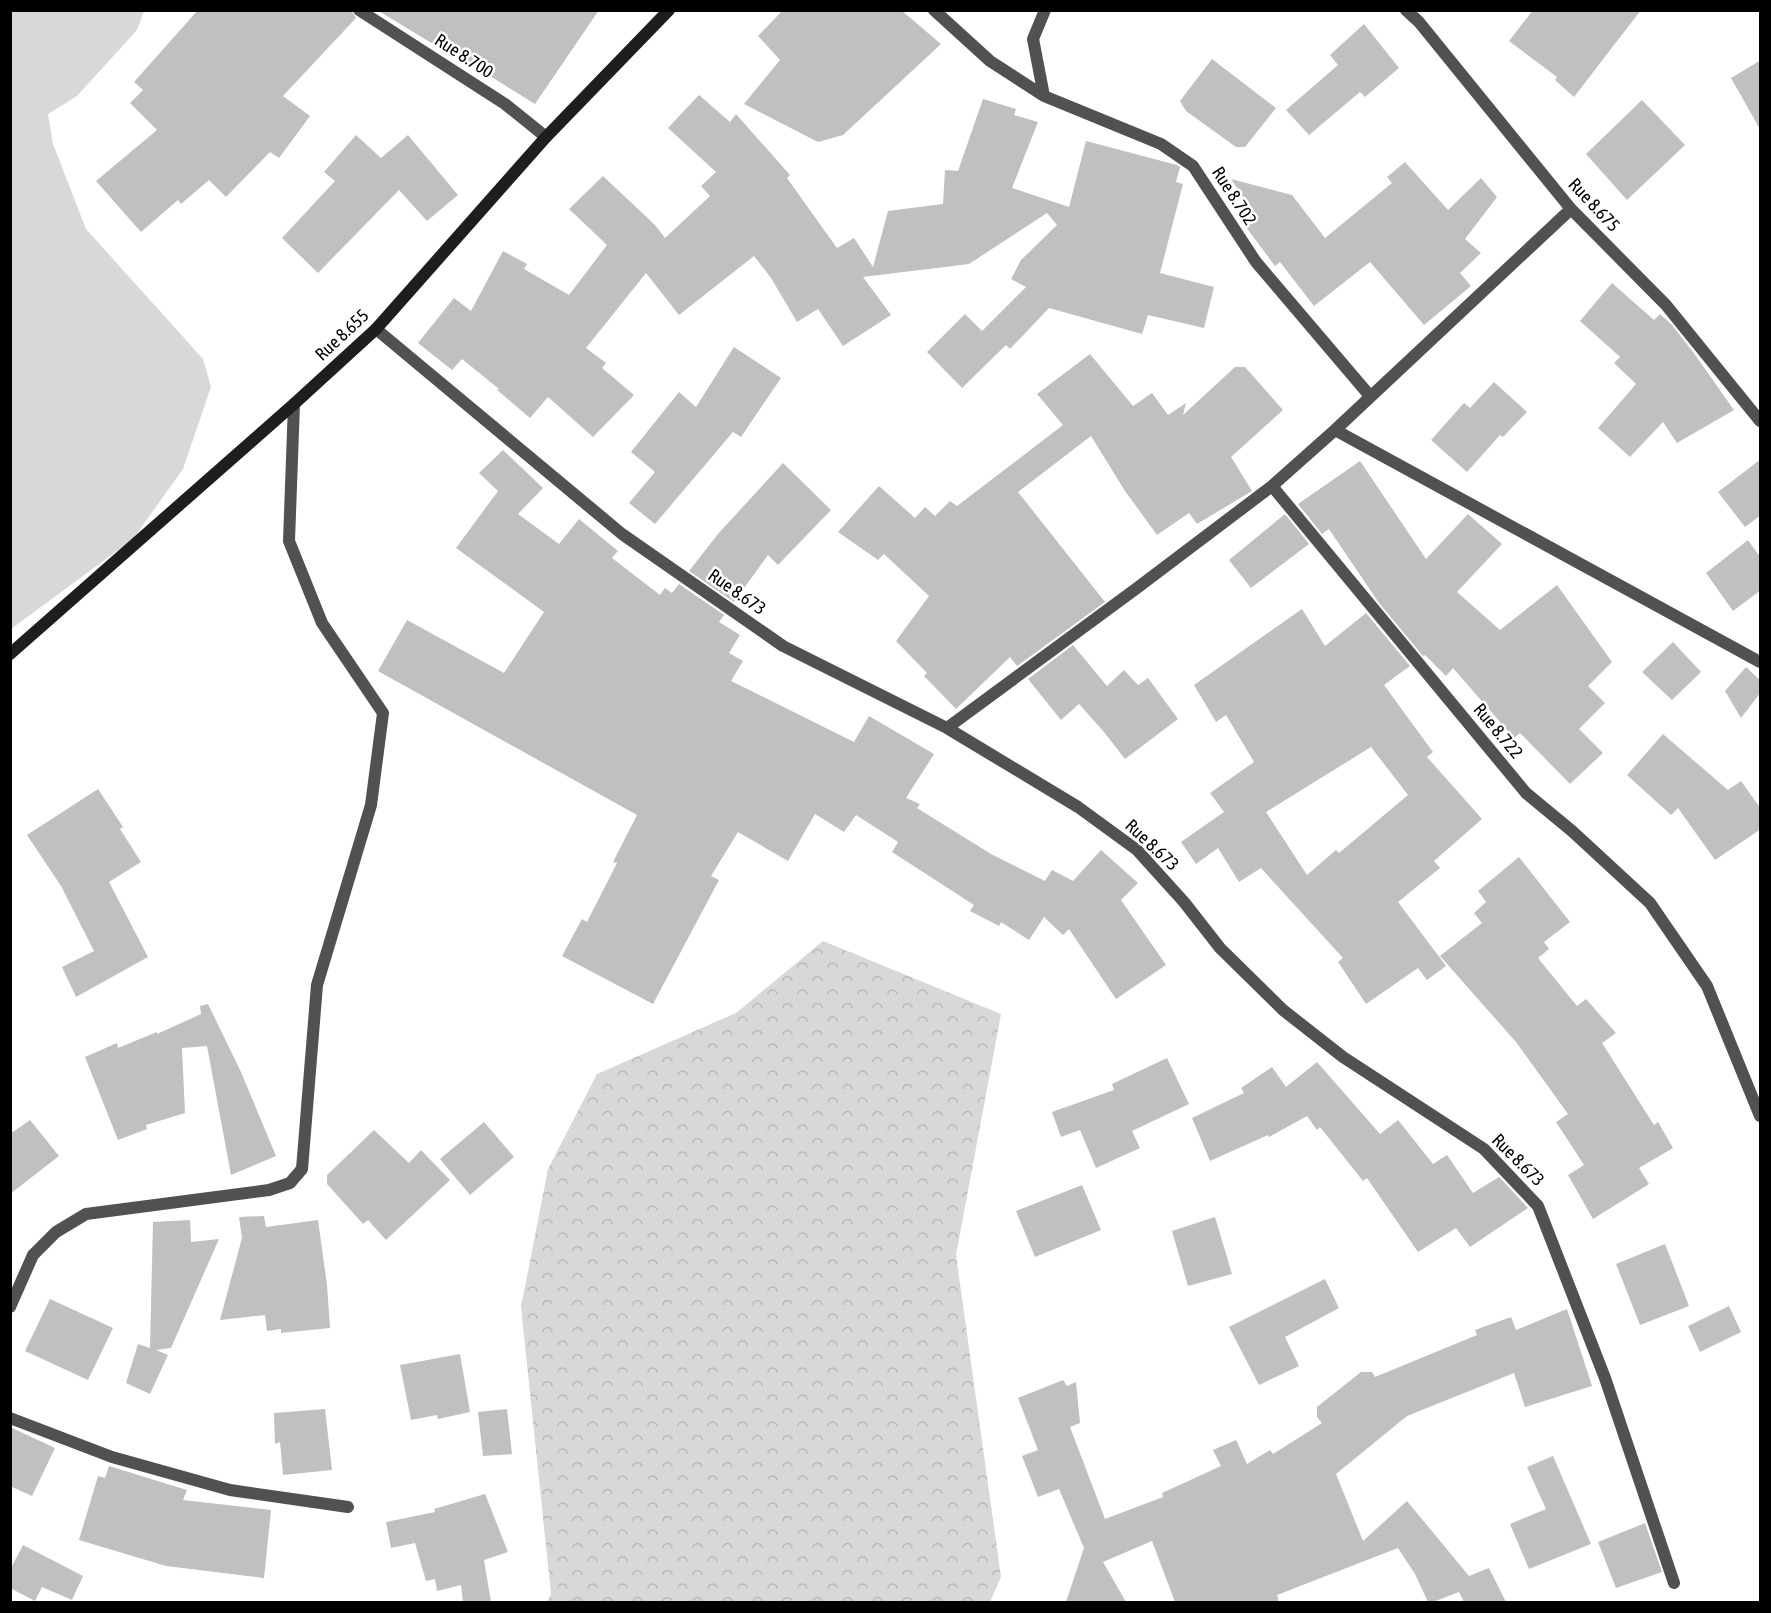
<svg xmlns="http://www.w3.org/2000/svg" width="1771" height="1613" font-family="'Asap Condensed',sans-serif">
	<defs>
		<pattern id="forest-crowns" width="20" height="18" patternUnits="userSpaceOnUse" patternTransform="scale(1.5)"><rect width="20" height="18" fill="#d8d8d8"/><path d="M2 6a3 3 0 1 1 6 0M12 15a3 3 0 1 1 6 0" fill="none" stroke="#b8b8b8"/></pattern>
	</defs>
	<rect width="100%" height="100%" fill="#fff"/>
	<path fill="#d8d8d8" d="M11,11H144L137,30L77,96L48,114L53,144L86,229L203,359L211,387L183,469L133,539L11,629Z"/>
	<path fill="url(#forest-crowns)" d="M823,941L1001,1014L956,1255L1001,1577L990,1602H547L551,1594L521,1307L548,1169L597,1074L736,1013Z"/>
	<path fill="#c0c0c0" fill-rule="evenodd" d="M198,10H351L356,18L283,96L310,116L279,158L270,152L226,197L209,180L181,204L178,200L141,232L96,181L157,130L130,103L143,90L134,82Z
		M377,10H599L535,104L440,45L438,47Z
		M783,10H901L941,44L843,135L818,142L744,104L780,60L758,36Z
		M1533,10H1641L1574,97L1555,80L1557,77L1509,41Z
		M1364,24L1399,68L1365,97L1360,92L1309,135L1286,110L1338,65L1330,55Z
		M1212,59L1276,108L1245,147H1236L1186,111L1180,101Z
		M1761,60V131L1731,78Z
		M699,95L730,122L736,114L790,175L787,178L837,248L854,238L873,267L888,211L943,204L945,170L958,171L983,99L1016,109L1014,115L1038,122L1012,188L1069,207L1086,141L1177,165L1180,167L1176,182L1183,184L1160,273L1214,287L1204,328L1148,315L1142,334L1049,308L1010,349L1006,345L962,388L927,352L965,314L982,331L1026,287L1011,279L1021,260L1057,225L1047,213L969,264L863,277L891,315L843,346L818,309L797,322L771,278L754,256L679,315L646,273L586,348L606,363L602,368L634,395L593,437L548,397L530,418L497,390L499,389L462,359L452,370L418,343L454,298L471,311L503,251L527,264L524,269L569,295L607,245L569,209L603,176L655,225L665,238L710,196L701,186L716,172L668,128Z
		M1642,100L1685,145L1627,200L1586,154Z
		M356,135L381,158L408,135L458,195L427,221L399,190L318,273L282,238L335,181L324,172Z
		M1405,162L1448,210L1481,178L1497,197L1465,239L1481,253L1460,273L1471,286L1424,325L1370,262L1314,306L1280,262L1275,266L1240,219L1252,210L1231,179L1292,195L1325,238L1392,183L1387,177Z
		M1612,283L1654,320L1660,314L1672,325L1693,352L1734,410L1677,443L1663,422L1630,457L1598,428L1636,384L1614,363L1620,357L1580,321Z
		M734,347L781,378L741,437L733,432L655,524L629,503L655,472L631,452L679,392L696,407Z
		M1090,354L1133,406L1152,393L1168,415L1186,403L1183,415L1235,367H1245L1283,410L1231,457L1252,491L1197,524L1189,513L1157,535L1125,491L1091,436L1018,492L1105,602L1017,666L1010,657L956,709L924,676L927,673L896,641L929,596L884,554L878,560L838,532L879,486L915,518L925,507L935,516L950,501L957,506L1063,425L1037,394Z
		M1494,382L1527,412L1503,437L1500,435L1467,472L1431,440L1464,403L1470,408Z
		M503,450L543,488L518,514L559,544L579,519L618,551L612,558L660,595L665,588L672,593L679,584L724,615L719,622L740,635L729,653L743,661L731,681L854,742L869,716L934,754L906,798L920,804L917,808L991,854L1045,881L1052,870L1073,881L1101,850L1138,883L1121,900L1166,965L1116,999L1069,929L1063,935L1044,917L1029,940L1001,922L999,926L970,911L974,905L892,852L898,842L856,815L844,832L815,814L788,861L738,832L711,876L719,880L653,1004L562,956L582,919L587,922L617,863L613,862L637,815L378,671L407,620L504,673L544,612L456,548L498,491L479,473Z
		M1761,459V515L1745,527L1718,492Z
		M1360,461L1426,559L1468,514L1502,544L1457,592L1500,630L1557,585L1612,662L1588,686L1605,703L1579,729L1603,753L1570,784L1520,733L1514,738L1453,668L1446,676L1425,655L1423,656L1379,603L1329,529L1322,534L1298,504Z
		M783,463L831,510L778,565L768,555L734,602L689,571L718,534Z
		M1285,514L1309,544L1251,588L1229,560Z
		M1748,540L1761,558V590L1733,611L1706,573Z
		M1302,609L1325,646L1366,613L1410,666L1384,685L1433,752L1427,757L1482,819L1434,861L1440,868L1398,902L1446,966L1427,980L1418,968L1366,1004L1338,962L1343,958L1261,868L1239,882L1218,848L1196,864L1181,842L1224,812L1210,793L1254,762L1226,715L1216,722L1194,685ZM1371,747L1408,795L1339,853L1336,850L1307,875L1266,812Z
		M1673,642L1701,672L1672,700L1642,672Z
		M1073,645L1107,686L1124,670L1138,685L1148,678L1178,719L1125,759L1104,732L1079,704L1061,720L1028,679Z
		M1746,667L1761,681V692L1741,718L1725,691Z
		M1663,734L1728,790L1741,781L1761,809V829L1715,860L1678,808L1671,815L1627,775Z
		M98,789L123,827L120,829L141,862L109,882L148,957L76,997L62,967L94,951L61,886L27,835Z
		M1519,857L1570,922L1544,942L1549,949L1538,958L1577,1006L1586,999L1616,1033L1602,1043L1654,1125L1658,1122L1673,1148L1639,1168L1649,1184L1593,1219L1568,1175L1584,1165L1556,1122L1568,1114L1516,1042L1440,956L1482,923L1474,913L1486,902L1478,891Z
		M208,1004L241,1072L276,1156L231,1175L207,1046L182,1048L185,1113L146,1125L147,1129L118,1140L85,1057L117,1043L118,1048L157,1032V1034L201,1014L200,1006Z
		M1167,1058L1189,1104L1132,1131L1140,1148L1096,1168L1080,1130L1061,1137L1052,1112L1114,1090L1112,1084Z
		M1317,1062L1380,1134L1398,1120L1433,1164L1447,1155L1473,1193L1499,1177L1528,1208L1470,1247L1456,1228L1418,1252L1367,1178L1363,1181L1320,1127L1317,1130L1307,1116L1269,1137L1268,1135L1210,1161L1192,1118L1244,1093L1241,1088L1272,1067L1286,1087Z
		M30,1120L59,1156L10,1194V1134Z
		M484,1122L514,1157L470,1195L440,1159Z
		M374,1130L409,1163L421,1150L450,1180L386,1240L368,1220L363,1224L327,1184V1175Z
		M1082,1185L1101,1230L1035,1257L1016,1211Z
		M264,1216L266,1227L318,1220L327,1285L330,1328L281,1333V1329L267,1331L265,1315L220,1320L242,1238L239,1217Z
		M1215,1217L1232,1274L1188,1286L1172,1231Z
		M190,1220L191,1242L219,1239L171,1348L156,1350L168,1355L150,1394L126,1383L138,1344L150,1348L153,1222Z
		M1665,1244L1689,1306L1640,1325L1616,1264Z
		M1325,1279L1339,1308L1285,1337L1299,1366L1259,1385L1229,1327Z
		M50,1299L113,1328L88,1380L25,1351Z
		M1729,1306L1741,1332L1700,1352L1688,1326Z
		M1567,1309L1592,1386L1525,1407L1514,1373L1407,1416L1336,1474L1363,1541L1407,1501L1469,1576L1489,1568L1506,1602H1464L1459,1592L1433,1602H1428L1415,1574L1398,1548L1277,1595L1279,1602H1175L1152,1541L1103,1562L1126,1602H1066L1084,1548L1059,1489L1038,1497L1022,1456L1038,1450L1018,1398L1063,1380L1067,1386L1076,1382L1080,1423L1070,1427L1105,1519L1163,1497L1162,1493L1221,1466L1213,1450L1236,1440L1247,1464L1270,1450L1273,1454L1322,1423L1317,1417V1407L1361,1372H1372L1375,1377L1477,1335L1475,1330L1511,1317L1516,1330Z
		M460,1354L470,1412L438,1419L437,1415L411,1420L400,1365Z
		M325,1409L332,1470L283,1475L280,1442L275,1444L274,1413Z
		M507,1409L512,1454L483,1456L478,1412Z
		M10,1427L55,1448L32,1496L10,1486Z
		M1553,1456L1591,1544L1529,1569L1510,1524L1546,1509L1527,1467Z
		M109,1466L187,1490L183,1500L271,1510L264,1578L166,1566L79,1540L98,1476L105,1478Z
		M485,1494L508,1552L484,1560L491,1602H463L461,1585L437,1591L435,1579L426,1581L415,1543L391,1548L386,1522L435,1512L434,1509Z
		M1645,1523L1662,1572L1616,1588L1598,1542Z
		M23,1545L83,1576L72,1600L42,1587L35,1601L10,1588V1570Z"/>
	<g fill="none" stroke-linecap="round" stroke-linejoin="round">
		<path stroke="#515151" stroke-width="12" d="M359,10L505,104L546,137
			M934,10L990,61L1044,96L1161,144L1193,166L1256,262L1370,396
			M1406,10L1419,22L1571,209L1666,305L1760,421
			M1044,96L1033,39L1045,10
			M376,329L622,534L783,646L947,728L1078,807L1137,850L1184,902L1220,948L1283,1010L1343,1057L1484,1149L1538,1206L1605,1378L1674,1583
			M1335,430L1760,662
			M1272,486L1526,793L1572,831L1650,903L1707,986L1760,1116
			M947,728L1137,588L1272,486L1335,430L1571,209
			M10,1307L33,1255L56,1232L86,1214L269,1190L290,1183L302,1169L317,985L371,805L383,713L322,623L289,541L294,404
			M10,1418L112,1457L230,1490L348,1507"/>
		<path stroke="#1e1e1e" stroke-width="12" d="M10,654L294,404L376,329L546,137L669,10"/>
	</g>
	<g text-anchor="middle" stroke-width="5" stroke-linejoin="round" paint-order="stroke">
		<g font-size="18" fill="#000" stroke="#fff">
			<text transform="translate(464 56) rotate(33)" y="6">Rue 8.700</text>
			<text transform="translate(1234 196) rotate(57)" y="6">Rue 8.702</text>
			<text transform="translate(1594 205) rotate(47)" y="6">Rue 8.675</text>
			<text transform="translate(342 335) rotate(-43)" y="6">Rue 8.655</text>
			<text transform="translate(737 592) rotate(35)" y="6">Rue 8.673</text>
			<text transform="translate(1498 731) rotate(50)" y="6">Rue 8.722</text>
			<text transform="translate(1152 845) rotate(43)" y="6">Rue 8.673</text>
			<text transform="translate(1518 1160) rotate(45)" y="6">Rue 8.673</text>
		</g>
	</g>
	<rect width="1771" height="1613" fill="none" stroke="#000000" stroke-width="24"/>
</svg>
